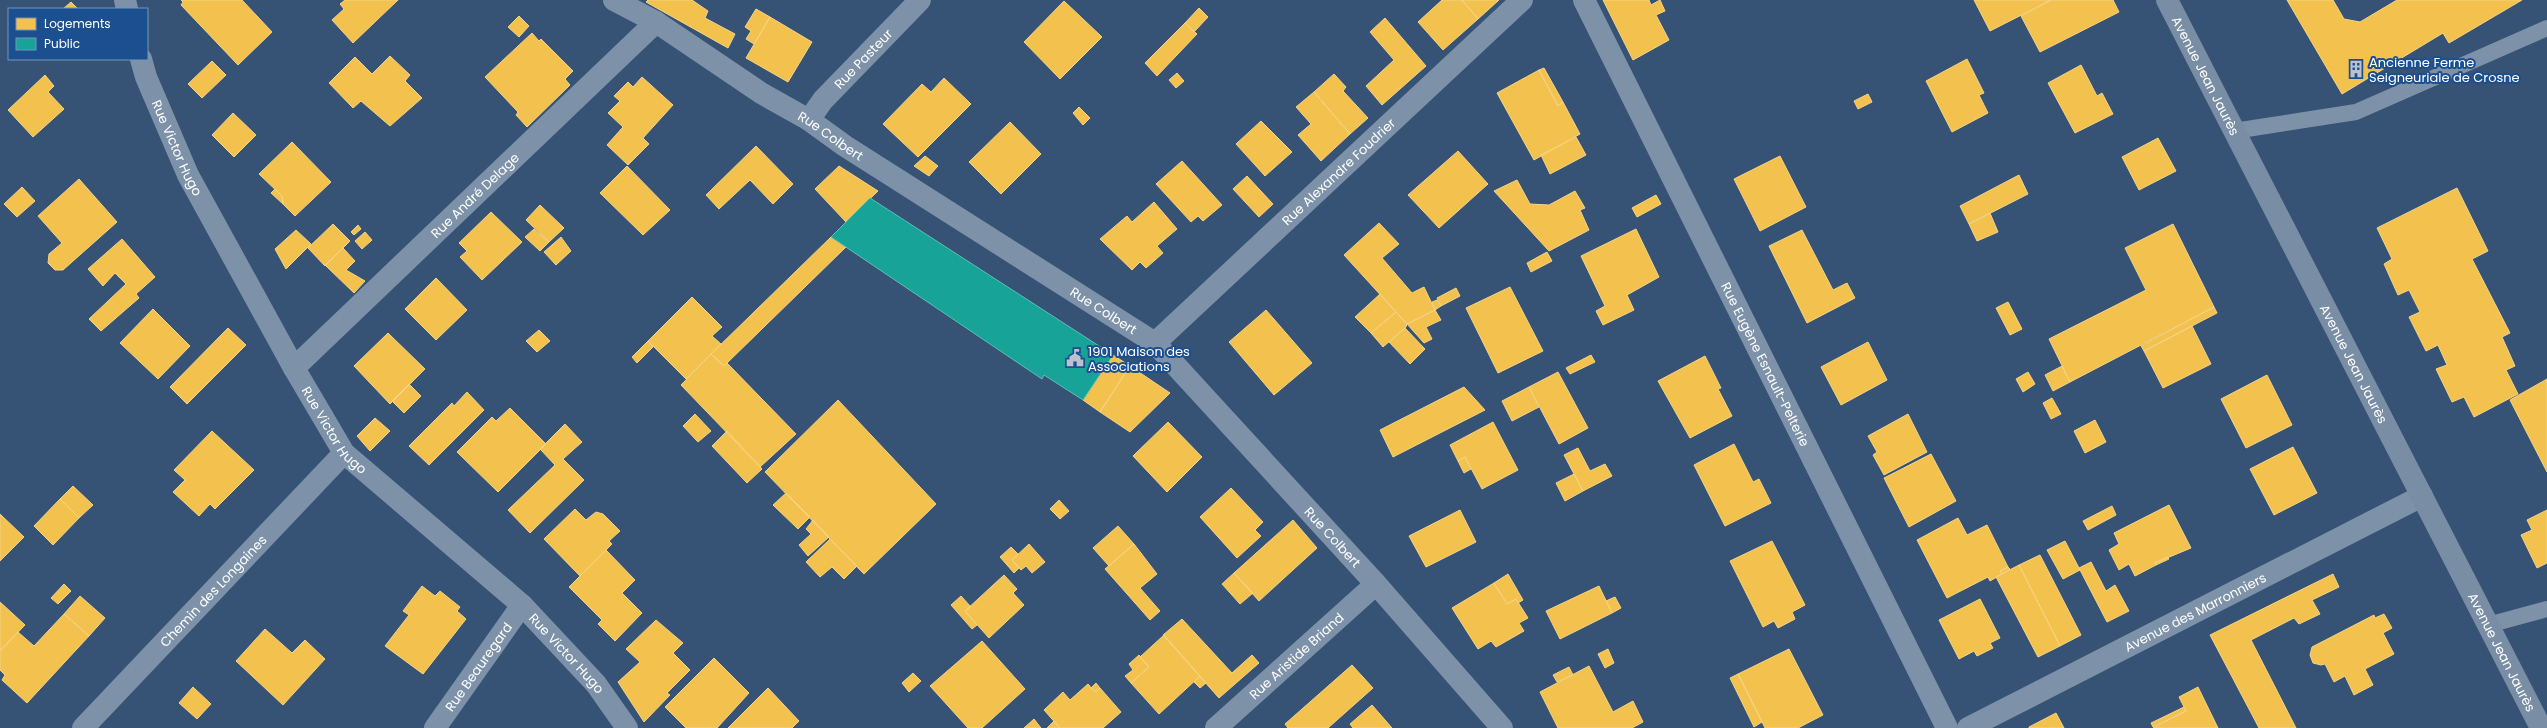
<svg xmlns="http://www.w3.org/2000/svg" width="2547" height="728" font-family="Poppins,sans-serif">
	<rect width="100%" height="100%" fill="#365274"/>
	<path fill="#f2c14e" stroke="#f6d483" d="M181,0H242L272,32L238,65L181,5L183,2Z
		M345,0H398L353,43L332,20L344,9L340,4Z
		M648,0H692L708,11L705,18L735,34L728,48L646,2Z
		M1442,0H1462L1478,19L1443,50L1418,22Z
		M1462,0H1499L1478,19Z
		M1603,0H1649L1651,5L1660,0L1665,11L1656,15L1669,40L1633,60Z
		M1974,0H2051L1990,31Z
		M2051,0H2113L2119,12L2040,52L2021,16Z
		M2287,0H2333L2344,19L2360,22L2397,0H2522L2449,43L2443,33L2342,94Z
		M1064,1L1102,37L1060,79L1024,42Z
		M71,2L78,9H63Z
		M1199,8L1208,17L1194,32L1185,23Z
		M756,9L770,17L754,44L746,39L751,31L745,27Z
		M519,16L529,26L519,37L508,27Z
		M770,17L812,42L788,82L746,58Z
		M1385,18L1426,66L1382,105L1366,86L1394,60L1370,32Z
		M1185,23L1197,34L1157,76L1145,63Z
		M532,33L539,41L541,39L573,71L565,79L570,85L527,127L516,115L518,112L485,77Z
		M390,56L410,75L405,81L422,98L390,126L361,101L353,108L329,83L355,57L372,74Z
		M1967,59L1984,93L1979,95L1988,113L1952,132L1926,81Z
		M212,61L226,75L202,98L188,84Z
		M2081,65L2097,96L2102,93L2113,114L2075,133L2048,83Z
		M1544,68L1563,102L1558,106L1539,70Z
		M1539,70L1558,106L1563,102L1580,134L1534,160L1497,93Z
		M1177,73L1184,81L1176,88L1169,80Z
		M1334,74L1346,87L1343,91L1368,118L1350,134L1314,92Z
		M45,75L54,86L48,92L64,109L33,137L8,110Z
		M642,77L673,105L643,138L649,144L628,165L607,145L623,127L608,113L620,101L614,96L628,82L633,87Z
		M944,78L971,104L918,157L883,124L922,84L931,92Z
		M1314,92L1350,134L1321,161L1298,135L1311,124L1296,107Z
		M1868,94L1872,102L1858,109L1854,101Z
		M1079,107L1090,118L1083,125L1073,113Z
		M233,113L256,135L234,157L212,135Z
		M1261,121L1292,152L1265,176L1236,144Z
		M1010,122L1041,154L1001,194L969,162Z
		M1576,137L1586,155L1550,174L1541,155Z
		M2158,138L2176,171L2139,190L2122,157Z
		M292,142L331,182L295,216L283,204L282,196L259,174Z
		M756,146L793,184L773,204L750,180L719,209L706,195Z
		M1458,151L1488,184L1439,228L1408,195Z
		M925,156L938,166L929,176L914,166Z
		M1780,156L1806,207L1760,231L1734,179Z
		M1182,161L1222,205L1203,221L1198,216L1191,222L1156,184Z
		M627,166L670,210L643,235L600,193Z
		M839,166L878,191L846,222L815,189Z
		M2019,175L2028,194L1969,224L1960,206Z
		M1247,176L1273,204L1259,217L1233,189Z
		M79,179L117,222L63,270H55L48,263L49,254L62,243L38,216Z
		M1517,180L1530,204L1549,205L1575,191L1585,208L1580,210L1589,230L1549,251L1494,191Z
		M22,187L35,201L17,217L4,204Z
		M2457,188L2488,251L2472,259L2510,333L2502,337L2515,366L2506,370L2518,394L2474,417L2464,397L2452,402L2436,369L2447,365L2438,345L2426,351L2409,317L2420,312L2409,290L2398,295L2384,264L2392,259L2377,228Z
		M275,189L282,196L283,204L271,193Z
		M1656,195L1661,204L1637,217L1632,208Z
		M1154,202L1177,229L1157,246L1163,253L1146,268L1140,262L1132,270L1100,239L1127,216L1132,222Z
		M540,205L564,228L549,242L526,220Z
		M491,212L522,242L482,280L460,257L467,251L459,243Z
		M1990,213L1998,232L1977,241L1969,224Z
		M1379,223L1399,244L1382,258L1412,293L1424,287L1435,310L1407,324L1344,255Z
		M333,224L350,241L325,266L308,248Z
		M2173,224L2214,307L2070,382L2049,339L2146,290L2125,248Z
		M358,225L361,229L354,235L351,232Z
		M534,229L549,242L540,251L525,237Z
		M1636,229L1659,277L1627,295L1634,310L1603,325L1596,311L1605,306L1581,256Z
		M296,230L311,244L286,269L275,249Z
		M1802,230L1833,290L1847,283L1855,298L1807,323L1769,246Z
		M365,232L372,240L362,249L355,241Z
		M561,237L571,251L556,265L544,252Z
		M831,237L846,247L724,366L711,354Z
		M122,239L155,277L136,294L139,298L101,331L89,319L126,284L115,273L103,286L88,269Z
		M343,248L355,261L346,270L365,281L354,293L325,265Z
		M1547,252L1552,261L1531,272L1527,263Z
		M436,278L467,310L436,340L405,309Z
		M1510,287L1543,351L1498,373L1466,308Z
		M1456,288L1460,296L1441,306L1437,298Z
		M1380,294L1396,312L1371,333L1355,317Z
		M692,297L722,327L712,336L721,344L686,379L648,341Z
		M1437,300L1441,306L1435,310L1432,302Z
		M2008,302L2022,329L2010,335L1996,308Z
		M2214,307L2217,313L2144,351L2141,346Z
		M153,309L190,346L158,379L120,343Z
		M1266,310L1312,363L1274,395L1229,342Z
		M1435,310L1441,320L1426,327L1432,339L1424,343L1407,324Z
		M1396,312L1407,324L1406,327L1383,347L1371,333Z
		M2192,326L2211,364L2163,388L2144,351Z
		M228,328L246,345L187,404L170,387Z
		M1405,328L1425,349L1410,364L1389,342Z
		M539,330L550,341L537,352L526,341Z
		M388,333L425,369L390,404L354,366Z
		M648,341L653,347L637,363L632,357Z
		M1868,342L1887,380L1841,405L1821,367Z
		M711,354L724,366L727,363L796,434L760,467L681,385Z
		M1113,355L1130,366L1100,412L1083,400Z
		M1591,355L1595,362L1570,374L1566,368Z
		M1705,356L1721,388L1718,389L1732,416L1690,438L1658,381Z
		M1130,366L1170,393L1130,432L1100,412Z
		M2062,366L2070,382L2053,391L2045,375Z
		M1558,372L1588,428L1559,444L1529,387Z
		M2028,372L2035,384L2023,392L2016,379Z
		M2267,375L2292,425L2246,448L2221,399Z
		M2547,379V472L2510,400Z
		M409,384L421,396L404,413L392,401Z
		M1464,387L1485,410L1393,457L1380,430Z
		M1529,387L1539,407L1512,421L1502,401Z
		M467,392L484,410L429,465L409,446L452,403L454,406Z
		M2052,398L2061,414L2051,419L2043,403Z
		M838,400L936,504L864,574L765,472Z
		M510,408L546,444L498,492L457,452L492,417L496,421Z
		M695,414L711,431L698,442L683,426Z
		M1908,414L1927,452L1884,475L1873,455L1877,452L1868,436Z
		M375,418L390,431L370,451L357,436Z
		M2095,420L2106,442L2085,453L2074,431Z
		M1168,422L1202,457L1167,492L1133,456Z
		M1493,422L1518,470L1482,489L1465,457L1458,461L1450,445Z
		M565,424L582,442L563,459L584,480L530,533L508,510L555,465L540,449Z
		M212,431L254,470L215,509L210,504L199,516L173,492L185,480L174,470Z
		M727,431L762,469L747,483L712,446Z
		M1734,444L1753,482L1759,479L1771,503L1725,526L1694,465Z
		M2293,447L2317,493L2274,515L2250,469Z
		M1578,448L1590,471L1605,464L1612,476L1583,491L1564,455Z
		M1931,454L1956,501L1909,527L1884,478Z
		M1465,457L1471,469L1464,473L1458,461Z
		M1574,474L1583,491L1565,501L1556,483Z
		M73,486L93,505L79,518L60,499Z
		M1231,488L1263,522L1255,530L1261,536L1237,558L1200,517Z
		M786,493L810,517L798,529L773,505Z
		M60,499L79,518L53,545L34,526Z
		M1059,500L1069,511L1060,519L1050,509Z
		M2169,505L2191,548L2155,563L2156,565L2135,576L2129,564L2119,570L2109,550L2119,544L2114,533Z
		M2112,506L2116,515L2088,530L2083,521Z
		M575,509L586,520L596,512L603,514L620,531L609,541L612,544L580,576L544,539Z
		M1460,510L1476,542L1426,567L1409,536Z
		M2547,510V563L2537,568L2521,535L2532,530L2527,520Z
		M0,514L24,537L0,561Z
		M1958,518L1967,535L1987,525L2008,567L2000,571L2002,574L1990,581L1988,577L1947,598L1917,540Z
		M813,520L829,537L808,556L799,545L811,534L806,529Z
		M1293,520L1317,548L1259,601L1234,573Z
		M1118,526L1134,544L1109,566L1093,548Z
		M830,539L857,566L844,579L832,567L820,577L806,562Z
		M1772,541L1805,605L1792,612L1795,619L1778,628L1774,621L1763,627L1730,561Z
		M2065,541L2080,570L2063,579L2047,550Z
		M1029,544L1045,562L1032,573L1026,566L1021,570L1012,560Z
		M1134,544L1157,574L1140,588L1160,611L1150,620L1105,569Z
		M1011,547L1018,554L1012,560L1019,568L1014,573L1000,557Z
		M606,550L635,580L622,593L642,613L615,641L598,624L602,620L569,587Z
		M2040,555L2081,635L2060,646L2019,565Z
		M2167,557L2169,559L2156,565L2155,563Z
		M2091,562L2106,591L2115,585L2129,611L2107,622L2079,568Z
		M2019,565L2060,646L2038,657L1996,577Z
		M2008,567L2010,569L2002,574L2000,571Z
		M1234,573L1253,593L1240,604L1222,584Z
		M1508,574L1523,600L1518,603L1516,599L1507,604L1494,583Z
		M2333,574L2339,587L2312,600L2320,614L2299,624L2294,618L2251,640L2296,728H2259L2210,635Z
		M1004,575L1017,589L1013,593L1024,605L989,638L965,611Z
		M1494,583L1507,604L1516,599L1528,618L1519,623L1524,631L1496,647L1491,641L1478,649L1452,608Z
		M64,584L71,591L58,604L51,598Z
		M422,586L435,596L440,591L460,607L457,611L466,619L423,674L385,646L409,615L403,611Z
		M1599,586L1612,613L1560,639L1546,611Z
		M80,596L105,618L89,636L64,614Z
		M961,596L971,607L965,611L977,625L972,629L951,605Z
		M1615,597L1621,608L1612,613L1606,601Z
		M1980,599L2000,638L1990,643L1993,648L1977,656L1974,651L1959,659L1939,620Z
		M0,602L25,625L0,651Z
		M64,614L89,636L27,703L2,680L5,675L0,670V651L18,632L34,646Z
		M2384,614L2392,628L2383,633L2394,654L2365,669L2373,685L2354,695L2345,676L2334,682L2325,664L2321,665L2313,663L2310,655L2312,647L2374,615L2375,618Z
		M1182,619L1232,673L1252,655L1259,663L1219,698L1163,635Z
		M656,620L683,643L673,653L690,670L667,693L670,695L644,722L618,682L640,662L626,649Z
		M265,629L292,653L305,640L325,659L283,705L236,661Z
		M1164,635L1200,676L1159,714L1131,683L1149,667L1140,657Z
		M982,641L1025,689L982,728H968L930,686Z
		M1608,649L1614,663L1605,668L1598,654Z
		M1789,649L1823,715L1798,728H1765L1738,674Z
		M1139,655L1149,667L1131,683L1125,676L1133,670L1129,664Z
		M714,658L749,693L717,728H686L665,707Z
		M1352,665L1373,688L1328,728H1288L1285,724Z
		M1589,666L1613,712L1633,701L1643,722L1632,728H1558L1540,692Z
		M1569,667L1573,675L1557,682L1553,675Z
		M913,673L921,681L909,692L902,683Z
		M1738,674L1762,722L1754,727L1730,678Z
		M1200,676L1206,683L1200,688L1194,682Z
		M1096,683L1100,688L1095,692L1091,688Z
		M1088,684L1095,692L1100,688L1121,712L1103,728H1060L1044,710L1063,692L1070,700Z
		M193,687L211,704L197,719L179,703Z
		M2198,687L2218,728H2153L2186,711L2179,697Z
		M768,688L799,721L792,728H728Z
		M1372,705L1392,728H1353L1350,724Z
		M2184,707L2186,711L2153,727L2151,723Z
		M2056,713L2064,728H2029V727Z
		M1034,719L1041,728H1024Z
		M1054,721L1060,728H1047Z"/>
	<path fill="#17a398" stroke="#5dbfb7" d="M870,198L1113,355L1083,400L1044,375L1042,379L831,237Z"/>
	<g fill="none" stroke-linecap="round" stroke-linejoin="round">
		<path stroke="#7d92a8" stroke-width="16" d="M2234,131L2356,112L2547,28
			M2488,625L2547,609"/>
		<g stroke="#7d92a8" stroke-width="22">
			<path d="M125,0L127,9"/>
			<path id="s1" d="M614,0L656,22L761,93L809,120L845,146L1155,343L1376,584L1502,728"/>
			<path id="s2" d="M1584,0L1947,728"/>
			<path id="s3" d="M141,59L146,77L188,175L294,368L344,453L522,605L596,684L627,728"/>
			<path id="s4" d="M809,120L823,100L920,0"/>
			<path id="s5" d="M1155,343L1522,0"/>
			<path id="s6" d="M294,368L656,22"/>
			<path id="s7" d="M83,728L344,453"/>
			<path id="s8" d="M435,728L522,605"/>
			<path id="s9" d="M1216,728L1376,584"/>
			<path id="s10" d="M1968,728L2422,496"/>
		</g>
		<path stroke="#798da4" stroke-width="22" id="s11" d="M2167,0L2541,728"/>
	</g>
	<defs>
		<g id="building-bare" transform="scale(1.38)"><path d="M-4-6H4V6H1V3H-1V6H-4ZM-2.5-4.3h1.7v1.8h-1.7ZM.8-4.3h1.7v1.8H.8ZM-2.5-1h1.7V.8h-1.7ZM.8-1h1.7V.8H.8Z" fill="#b9c2ce" stroke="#1b4f8f" stroke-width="2.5" paint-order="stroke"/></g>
		<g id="civic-bare" transform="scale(1.38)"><path d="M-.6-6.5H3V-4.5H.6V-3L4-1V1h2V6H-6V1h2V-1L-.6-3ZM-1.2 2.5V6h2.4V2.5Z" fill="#b9c2ce" stroke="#1b4f8f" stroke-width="2.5" paint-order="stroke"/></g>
	</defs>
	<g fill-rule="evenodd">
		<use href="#building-bare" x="2356" y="69"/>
		<use href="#civic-bare" x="1075" y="358"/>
	</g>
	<g text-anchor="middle" stroke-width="4" stroke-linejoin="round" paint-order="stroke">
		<g font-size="13" fill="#fff" stroke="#1b4f8f">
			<text dy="5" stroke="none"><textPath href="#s4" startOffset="82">Rue Pasteur</textPath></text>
			<text dy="5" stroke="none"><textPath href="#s11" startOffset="85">Avenue Jean Jaurès</textPath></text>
			<text dy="5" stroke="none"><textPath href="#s1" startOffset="256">Rue Colbert</textPath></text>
			<text dy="5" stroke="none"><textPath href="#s3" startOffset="96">Rue Victor Hugo</textPath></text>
			<text dy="5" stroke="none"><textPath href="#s5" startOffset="251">Rue Alexandre Foudrier</textPath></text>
			<text dy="5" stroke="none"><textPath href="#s6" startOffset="250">Rue André Delage</textPath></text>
			<text dy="5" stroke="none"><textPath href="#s1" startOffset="580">Rue Colbert</textPath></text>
			<text dy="5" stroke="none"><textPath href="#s2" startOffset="407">Rue Eugène Esnault-Pelterie</textPath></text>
			<text dy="5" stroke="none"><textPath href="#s11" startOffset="409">Avenue Jean Jaurès</textPath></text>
			<text dy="5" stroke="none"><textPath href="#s3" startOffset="420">Rue Victor Hugo</textPath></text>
			<text dy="5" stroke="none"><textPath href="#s1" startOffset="904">Rue Colbert</textPath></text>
			<text dy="5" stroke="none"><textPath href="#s7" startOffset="189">Chemin des Longaines</textPath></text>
			<text dy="5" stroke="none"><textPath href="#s10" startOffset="255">Avenue des Marronniers</textPath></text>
			<text dy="5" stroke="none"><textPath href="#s11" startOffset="733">Avenue Jean Jaurès</textPath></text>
			<text dy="5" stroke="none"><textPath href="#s3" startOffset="744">Rue Victor Hugo</textPath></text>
			<text dy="5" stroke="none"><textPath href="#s9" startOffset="108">Rue Aristide Briand</textPath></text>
			<text dy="5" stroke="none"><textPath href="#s8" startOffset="75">Rue Beauregard</textPath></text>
		</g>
		<g font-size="13" fill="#fff" stroke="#1b4f8f" text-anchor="start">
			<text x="2369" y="67">Ancienne Ferme<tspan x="2369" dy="15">Seigneuriale de Crosne</tspan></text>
			<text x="1088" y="356">1901 Maison des<tspan x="1088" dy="15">Associations</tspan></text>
		</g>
	</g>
	<rect x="8" y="8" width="140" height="52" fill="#1b4f8f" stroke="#7695bc"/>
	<rect x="16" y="18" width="20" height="12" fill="#f2c14e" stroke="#7695bc"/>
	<text x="44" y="28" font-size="12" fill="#ffffff">Logements</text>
	<rect x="16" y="38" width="20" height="12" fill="#17a398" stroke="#7695bc"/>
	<text x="44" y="48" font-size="12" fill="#ffffff">Public</text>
</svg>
